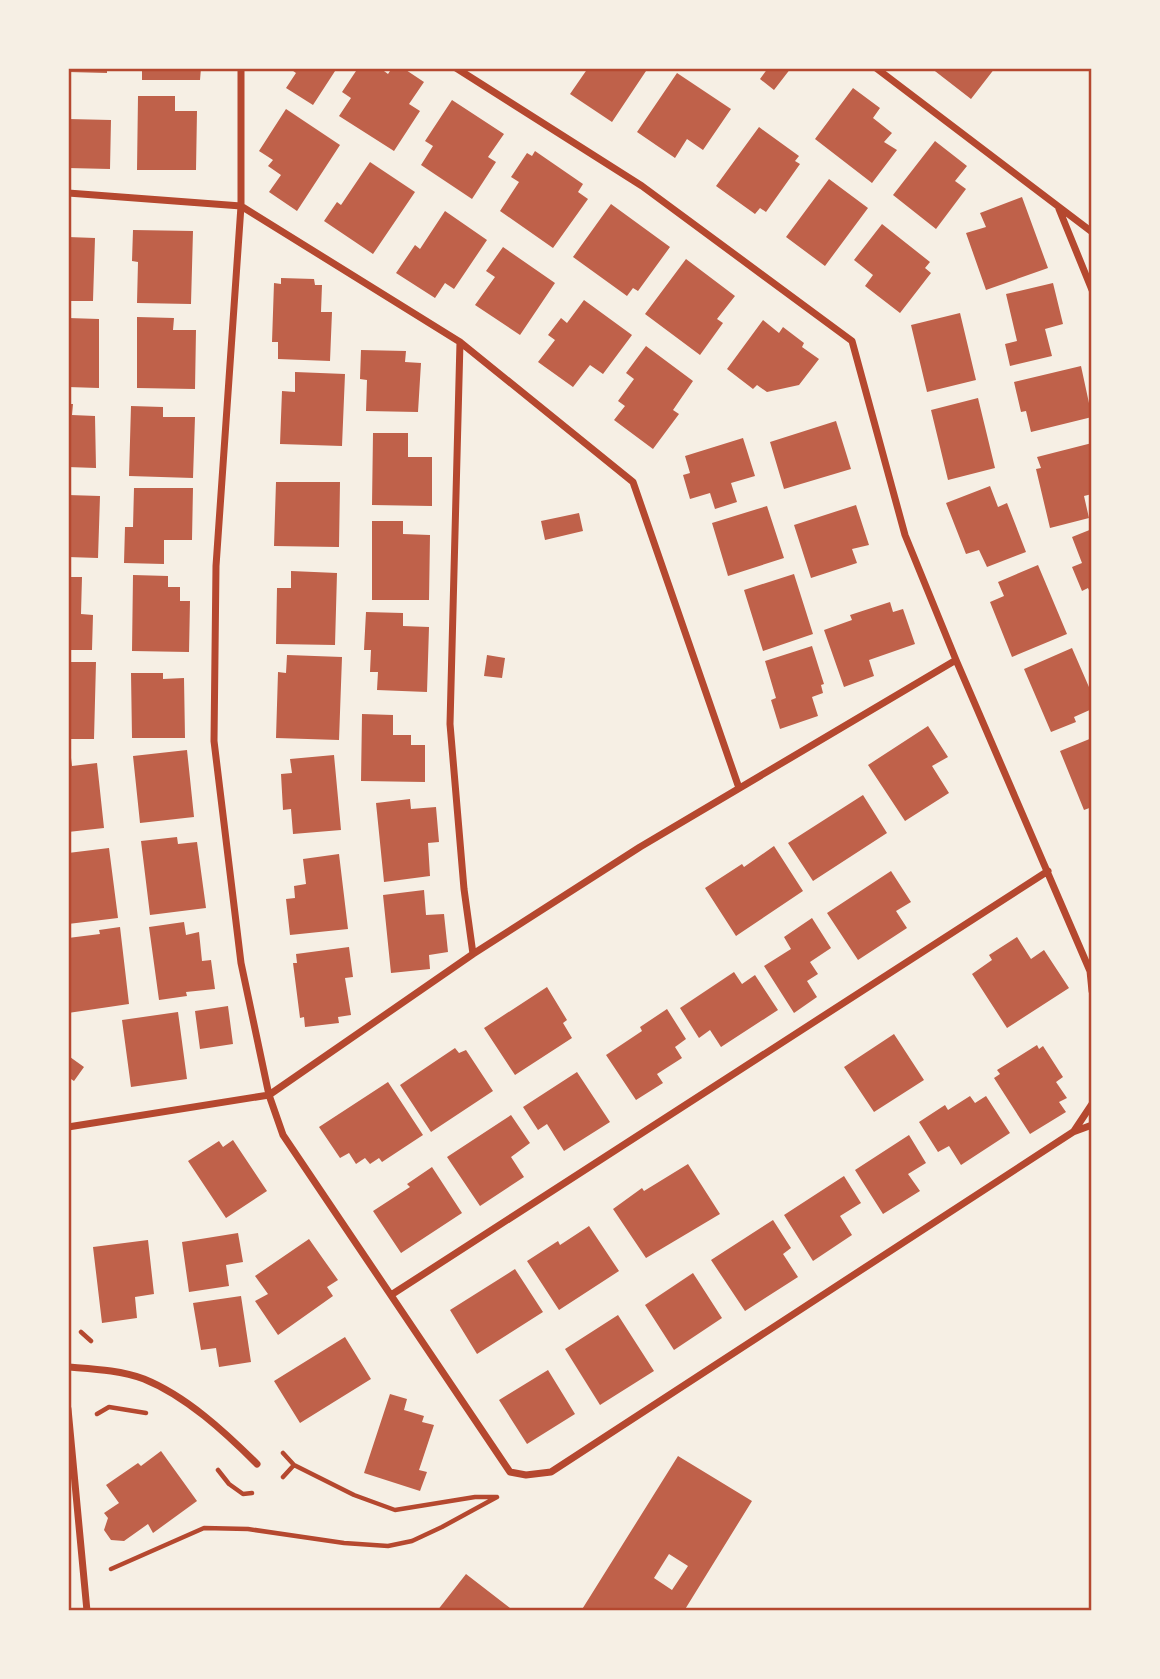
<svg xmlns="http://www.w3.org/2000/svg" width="1160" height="1679" font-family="'Exo 2',sans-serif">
	<rect width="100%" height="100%" fill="#f6efe4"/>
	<path fill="#bf614a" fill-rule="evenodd" d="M68,68H107V73L68,72Z
		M142,68H201L200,80H142Z
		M289,68H337L313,105L286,88L296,73Z
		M358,68H380L388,74L392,68H403L424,82L409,104L420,111L394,151L339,116L351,98L342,92Z
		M588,68H648L612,122L570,94Z
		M768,68H791L774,90L760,79Z
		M931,68H995L971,99Z
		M677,73L731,109L703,150L687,139L675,158L637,132Z
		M853,88L880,108L873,118L892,133L884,142L897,150L872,183L815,139Z
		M138,96H175V111H197L196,170H137Z
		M452,100L504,134L488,157L496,162L472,199L421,165L433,146L425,141Z
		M286,109L340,145L297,211L269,192L281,175L268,166L273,160L259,151Z
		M68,119L111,120L110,169L68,168Z
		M759,127L799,156L795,161L800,164L766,212L760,208L755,214L716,186Z
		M935,141L967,166L955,181L966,189L936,229L893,195Z
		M535,151L583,184L578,192L588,199L553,248L500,211L519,182L511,177L527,153L532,156Z
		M370,162L415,192L373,254L324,221L337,202L341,205Z
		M829,179L868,208L825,266L786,237Z
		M1022,197L1048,268L986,290L966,233L986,227L980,213Z
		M611,204L670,247L638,291L633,288L627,296L573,257Z
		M445,211L487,240L454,289L445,283L435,298L396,273L415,245L420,249Z
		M882,224L930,262L925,268L931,273L900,313L865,286L873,275L854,260Z
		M133,230L193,231L191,304L137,303L138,262L132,261Z
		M68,237L95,238L93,301H68Z
		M503,247L555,283L520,335L475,305L495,277L486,271Z
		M686,259L735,296L717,319L723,323L700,355L645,314Z
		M281,278L314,279L315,285H322L321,312H332L330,361L278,359V342H272L274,283L281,284Z
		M1053,283L1063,324L1045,329L1052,356L1010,366L1005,344L1017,341L1006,294Z
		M584,300L632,335L603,374L590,365L573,387L538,362L555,340L548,335L561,318L567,323Z
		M960,313L976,380L927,392L911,325Z
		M137,317L174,318L173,330H196L195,389L137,388Z
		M68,318L99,319V388L68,387Z
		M763,320L779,333L783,327L804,343L802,347L819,359L799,385L767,392L757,385L753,389L727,369Z
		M646,346L693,381L673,410L679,414L653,449L614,420L625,406L618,401L634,379L626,373Z
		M361,350L406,351L405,362L421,363L418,412L366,411L367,380L360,379Z
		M1081,366L1092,417L1031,432L1026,411L1021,412L1014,382Z
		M295,372L345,374L342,446L280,444L282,391L295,392Z
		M978,398L995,468L948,480L931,410Z
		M68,404H73L72,415L95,416L96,468L68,467Z
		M131,406L163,407V417H195L193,478L129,476Z
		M836,421L851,469L784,489L770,442Z
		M373,433H408V457H432V506L372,505Z
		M743,438L755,476L731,483L737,502L715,509L710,493L690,499L683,475L690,473L685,456Z
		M1092,443V494L1084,496L1089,518L1050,528L1036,469L1041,468L1037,457Z
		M276,482H340L339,547L274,546Z
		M990,486L998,507L1007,503L1026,552L987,567L979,550L966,554L946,503Z
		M134,488H193L192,540H164V564L124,563L125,527H133Z
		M68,495L100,496L98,558L68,557Z
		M856,505L869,545L852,549L857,563L811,578L794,525Z
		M767,506L784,558L728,576L712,523Z
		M579,513L583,531L545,540L541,521Z
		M372,521H403V534L430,535L429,600H372Z
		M1092,529V596L1088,588L1082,591L1072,567L1082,563L1072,537Z
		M1038,565L1067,634L1012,657L990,602L1004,596L998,582Z
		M291,571L337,573L335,645L276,644L277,588H291Z
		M794,574L813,634L763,651L744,590Z
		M133,575L168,576V587H180V601H190L189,652L132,651Z
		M68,577H82L81,614L93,615L92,650H68Z
		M890,602L893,612L903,609L915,644L869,660L874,676L844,687L824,630L852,620L850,615Z
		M366,612L403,613V626L429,627L427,692L377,690L378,672H370L371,650H364Z
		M812,646L824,684L821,685L823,693L812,697L818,716L780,729L771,700L776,698L765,661Z
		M1072,648L1092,694V709L1074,717L1076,722L1051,732L1024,669Z
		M287,655L342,657L339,740L276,738L278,672L286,673Z
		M487,655L505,658L502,678L484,676Z
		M68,662H96L94,739H68Z
		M131,673H163V679L184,678L185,738H132Z
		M362,714L393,715V735H411V745H425V782L361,781Z
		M928,726L948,757L932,766L949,793L905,821L868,765Z
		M1092,738V807L1084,810L1060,751Z
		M187,750L194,817L140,823L133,756Z
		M334,755L341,830L293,834L291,809L283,810L281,774L292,773L290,759Z
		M68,758H71L72,766L97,763L104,828L68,832Z
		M863,795L887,833L813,881L788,843Z
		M410,799L411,809L436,807L439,842L428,843L430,876L384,882L376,803Z
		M177,837L178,844L197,842L206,908L150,915L141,841Z
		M774,846L803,891L736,936L705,888L742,864L744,867Z
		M109,848L118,918L68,924V853Z
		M339,854L348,929L290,935L286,899L295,898L294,886L306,884L303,859Z
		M891,871L911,902L896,911L907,928L858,960L827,913Z
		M424,890L426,915L444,914L448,952L429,955L430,969L391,973L383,895Z
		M812,918L831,948L810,962L818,974L807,981L817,997L794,1013L764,966L791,949L784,937Z
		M184,922L186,935L199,932L202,961L211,960L215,989L186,992L187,996L159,1000L149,927Z
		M120,927L129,1004L68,1013V938L100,934L99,930Z
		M1017,937L1031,959L1044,950L1069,988L1007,1028L972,974L992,960L989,955Z
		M349,947L353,977L345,978L351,1015L338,1017L339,1023L305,1027L304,1017L300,1018L293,963H297L296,954Z
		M734,972L742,984L755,975L778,1010L721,1047L710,1030L699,1038L680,1008Z
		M547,987L567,1020L563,1023L572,1038L515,1075L484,1028Z
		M228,1006L233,1044L200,1049L195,1011Z
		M667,1009L686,1039L675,1047L682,1058L657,1074L663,1083L636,1100L606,1055L642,1031L640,1027Z
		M178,1012L187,1079L131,1087L122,1020Z
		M894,1034L924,1080L874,1112L844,1067Z
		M1037,1045L1039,1049L1043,1046L1063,1077L1056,1082L1067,1098L1059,1102L1066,1112L1030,1134L994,1078L1000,1074L997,1070Z
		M455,1048L459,1053L466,1050L493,1091L431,1132L400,1085Z
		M70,1057L84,1067L74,1081L68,1077Z
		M577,1072L610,1122L564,1151L547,1124L538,1130L523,1107Z
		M388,1082L423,1135L382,1162L379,1158L370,1164L365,1158L356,1164L349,1153L340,1158L319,1127Z
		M970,1096L975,1103L986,1096L1010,1133L961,1165L949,1146L938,1152L919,1122L945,1105L948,1110Z
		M511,1115L530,1143L511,1157L524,1177L480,1206L447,1157Z
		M909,1135L926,1163L908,1174L920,1191L883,1214L855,1170Z
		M233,1140L267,1191L226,1218L188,1161L219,1141L223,1147Z
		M688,1164L720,1214L646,1258L613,1209L642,1188L644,1191Z
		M432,1167L462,1213L401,1253L373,1211L410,1187L407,1184Z
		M844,1176L861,1203L840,1216L852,1235L813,1261L784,1215Z
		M773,1220L791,1248L783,1254L798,1277L745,1311L711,1260Z
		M589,1226L619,1271L559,1310L527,1261L558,1241L560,1245Z
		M238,1233L243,1262L226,1265L229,1286L189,1292L182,1242Z
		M309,1239L338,1280L327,1287L333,1296L278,1335L255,1301L268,1294L255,1276Z
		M148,1240L154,1294L135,1297L137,1318L102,1323L93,1247Z
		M515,1269L543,1312L477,1354L450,1310Z
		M693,1273L722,1318L674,1350L645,1305Z
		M241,1296L251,1362L219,1367L216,1348L201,1350L193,1303Z
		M618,1315L654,1371L600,1405L565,1349Z
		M345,1337L371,1379L300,1423L274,1381Z
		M548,1370L575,1414L527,1444L499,1400Z
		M390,1394L407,1399L404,1410L424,1416L422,1422L434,1425L419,1470L427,1472L420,1491L364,1473Z
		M161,1451L197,1501L153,1533L148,1524L124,1541L111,1540L104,1530L108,1518L104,1513L119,1503L106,1485L138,1463L141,1466Z
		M678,1456L752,1501L684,1611H581ZM669,1554L688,1566L672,1590L654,1578Z
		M466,1574L514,1611H437Z"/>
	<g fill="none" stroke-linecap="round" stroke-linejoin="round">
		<path stroke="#b5482f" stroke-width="4.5" d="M81,1332L91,1341
			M97,1414L109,1407L146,1413
			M283,1453L294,1465L354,1495L395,1510L475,1497H496
			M218,1470L229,1484L243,1494L252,1493
			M283,1477L294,1465
			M111,1569L204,1528L248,1529L344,1543L388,1546L412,1541L442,1527L497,1497"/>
		<path stroke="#b5482f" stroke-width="7" d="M241,68V206L216,566L214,741L241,963L269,1095L283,1135L510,1472L526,1475L551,1472L1073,1132L1092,1125
			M456,68L642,186L852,341L905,535L956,660L1090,971L1092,991
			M876,68L1092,232
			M68,193L241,206L460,342L633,482L739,788
			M1059,209L1092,290
			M460,342L450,724L464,889L473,954
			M68,1127L269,1095L473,954L640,847L956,660
			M1074,1131L1092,1104
			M391,1295L1048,871
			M68,1367C93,1369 120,1370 144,1379C186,1396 225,1432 257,1464
			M68,1409L87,1611"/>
	</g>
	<rect width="1160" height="1679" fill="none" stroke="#f6efe4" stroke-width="140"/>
	<rect x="70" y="70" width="1020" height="1539" fill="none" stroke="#b5482f" stroke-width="2.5"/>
</svg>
